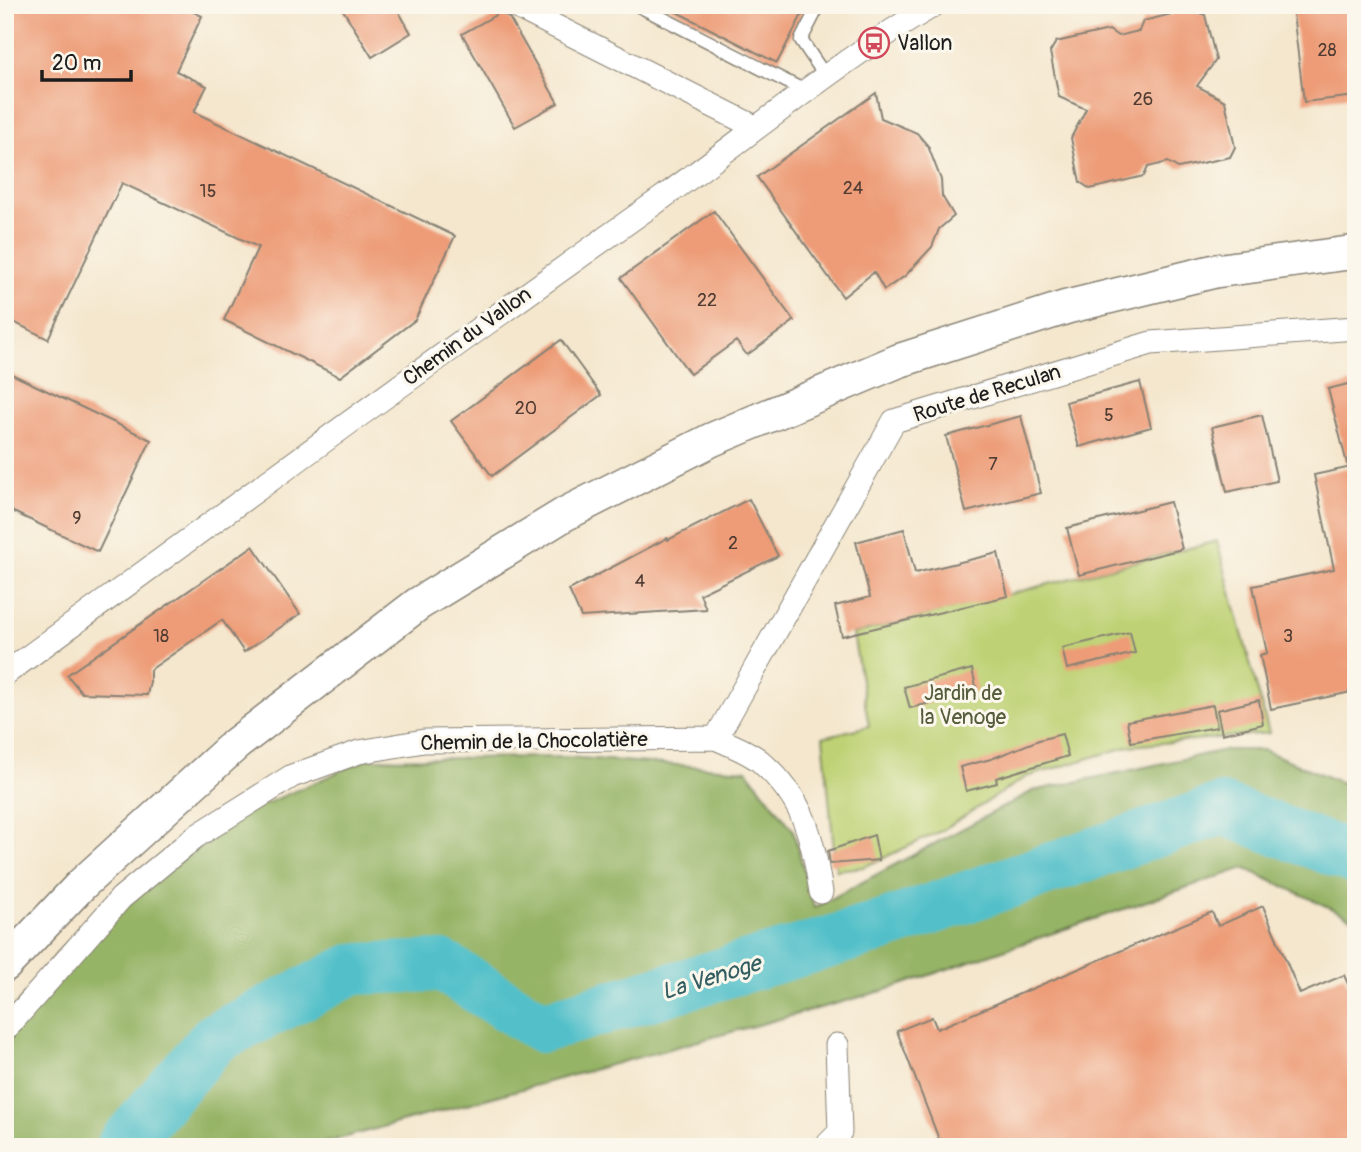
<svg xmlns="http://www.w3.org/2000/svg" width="1361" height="1152" font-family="Pangolin,sans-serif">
	<rect width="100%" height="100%" fill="#fbf7ec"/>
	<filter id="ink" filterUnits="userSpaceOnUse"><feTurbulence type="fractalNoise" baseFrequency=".0143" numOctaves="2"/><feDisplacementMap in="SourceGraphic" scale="14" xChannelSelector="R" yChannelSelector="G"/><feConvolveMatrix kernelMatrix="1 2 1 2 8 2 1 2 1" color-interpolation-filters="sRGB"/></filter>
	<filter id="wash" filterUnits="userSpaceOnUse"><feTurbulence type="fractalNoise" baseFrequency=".00686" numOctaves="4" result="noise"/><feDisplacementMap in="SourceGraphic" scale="28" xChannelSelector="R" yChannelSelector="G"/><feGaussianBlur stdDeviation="1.57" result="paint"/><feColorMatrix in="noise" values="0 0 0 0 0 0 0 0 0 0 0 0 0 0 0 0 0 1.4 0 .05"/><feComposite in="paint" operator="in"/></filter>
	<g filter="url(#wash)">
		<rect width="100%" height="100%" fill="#f4e7ce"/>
		<path fill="#bed275" stroke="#6d7748" stroke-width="2" d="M1217,541L1269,733L1130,746L1026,777L941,831L864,867L836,870L823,737L869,726L853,634Z"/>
		<path fill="#96b466" stroke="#596841" stroke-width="2" d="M1225,750H1264L1356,789V920L1244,868L886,990L309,1147H5V1019L64,945L249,811L368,759L566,757L747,770L793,830L814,908L1033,791Z"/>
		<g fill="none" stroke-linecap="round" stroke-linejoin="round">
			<path stroke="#53c0c9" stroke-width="52" d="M121,1147L215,1038L353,969L442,966L542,1027L880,927L1222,809L1356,859"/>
		</g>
		<g id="blocks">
			<path fill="#ed9c77" d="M5,5H179L202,16L176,71L207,86L194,112L455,236L415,320L340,377L224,320L258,247L122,183L48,339L5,318Z
				M340,5H395L411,33L372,57Z
				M663,5H807L777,63Z
				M1292,5H1356V96L1304,102Z
				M1192,9L1205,15L1216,60L1197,86L1225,101L1235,147L1230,157L1178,168L1168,162L1148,167L1144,176L1090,189L1080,182L1071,138L1086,109L1059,97L1050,52L1056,42L1109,30L1118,36L1139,31L1143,21Z
				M501,12L510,19L558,103L515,127L462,34Z
				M876,93L881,118L917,133L928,146L941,180L942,196L954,216L939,229L932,247L905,276L884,290L874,272L843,297L757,177Z
				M714,211L794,321L747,355L736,341L690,374L621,278Z
				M561,340L601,395L492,476L451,421Z
				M5,371L151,440L98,552L5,508Z
				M1140,382L1151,427L1079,447L1066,402Z
				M1356,382V463L1347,464L1328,389Z
				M1262,415L1277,481L1227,492L1212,427Z
				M1021,416L1041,493L966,512L946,436Z
				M1356,466V691L1271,709L1260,655L1267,653L1253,586L1334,569L1314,475Z
				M749,499L778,556L700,594L706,609L581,617L569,590L667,538L668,540Z
				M1170,502L1182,549L1079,575L1067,528Z
				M904,529L915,573L998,553L1008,596L842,636L835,606L870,597L856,542Z
				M253,546L300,614L244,652L222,620L150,670V682L147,695L82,693L67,675Z
				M1130,632L1135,653L1067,669L1062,648Z
				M972,669L977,691L910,708L904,687Z
				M1259,700L1263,724L1222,734L1217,710Z
				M1213,705L1217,727L1131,742L1127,721Z
				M1062,734L1068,756L996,778L997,783L966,791L960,767L991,759L1039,740Z
				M874,835L879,860L830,864L828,851Z
				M1263,906L1300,994L1344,975L1356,1002V1147H942L897,1031L932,1017L937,1029L1212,912L1218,926Z"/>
		</g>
	</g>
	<g filter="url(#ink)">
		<use href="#blocks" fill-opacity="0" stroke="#888275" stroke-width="2"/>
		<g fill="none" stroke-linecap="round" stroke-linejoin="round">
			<g stroke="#888275" stroke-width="15">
				<path id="lane" d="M637,5L805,91
					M819,5L801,40L826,77"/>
			</g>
			<g stroke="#888275" stroke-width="25">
				<path id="street" d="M513,5L755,127
					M5,674C224,514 441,354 662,198C753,133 838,61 934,5
					M716,738L894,421L1151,343L1356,328
					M5,1030L121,898L195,837L292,776L359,752L424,741L716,738C730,745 748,751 760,761C805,800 812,836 821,892
					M825,1147L840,1132L837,1045"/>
			</g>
			<g stroke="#888275" stroke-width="36">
				<path id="secondary" d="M5,965L82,884L236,744L418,604L565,514L711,440L898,361L1067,307L1215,271L1356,252"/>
			</g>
			<use href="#lane" stroke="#fff" stroke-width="12"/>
			<use href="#street" stroke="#fff" stroke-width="23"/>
			<use href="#secondary" stroke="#fff" stroke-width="33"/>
		</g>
	</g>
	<defs>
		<g id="bus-ring" transform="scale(1.575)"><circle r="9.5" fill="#fbf7ec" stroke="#d1495b" stroke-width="1.5"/><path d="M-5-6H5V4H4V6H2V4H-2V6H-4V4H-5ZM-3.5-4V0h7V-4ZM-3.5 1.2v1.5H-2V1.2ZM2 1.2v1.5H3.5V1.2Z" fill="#d1495b"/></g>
	</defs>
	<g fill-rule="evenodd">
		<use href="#bus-ring" x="874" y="43"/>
	</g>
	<g text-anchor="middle" stroke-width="6" stroke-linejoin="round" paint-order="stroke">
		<g font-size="18" fill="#503c33">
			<text x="1327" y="56">28</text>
			<text x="1143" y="105">26</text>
			<text x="853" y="194">24</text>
			<text x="208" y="197">15</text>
			<text x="707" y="306">22</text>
			<text x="526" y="414">20</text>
			<text x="1109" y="421">5</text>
			<text x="993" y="470">7</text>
			<text x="77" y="524">9</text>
			<text x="733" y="549">2</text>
			<text x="640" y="587">4</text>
			<text x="161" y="642">18</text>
			<text x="1288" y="642">3</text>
		</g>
		<g font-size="21" fill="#1c1c1c" stroke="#fbf7ec" text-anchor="start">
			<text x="897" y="50">Vallon</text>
		</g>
		<g font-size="21" fill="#1c1c1c" stroke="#fbf7ec">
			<text transform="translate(467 336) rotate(-36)" y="7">Chemin du Vallon</text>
			<text transform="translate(987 393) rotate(-17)" y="7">Route de Reculan</text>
			<text transform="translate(534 741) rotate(-1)" y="7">Chemin de la Chocolatière</text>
		</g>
		<g font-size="21" fill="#555c3b" stroke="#fbf7ec">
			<text x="963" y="700">Jardin de<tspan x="963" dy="24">la Venoge</tspan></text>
		</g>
		<g font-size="23" font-style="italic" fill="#325e61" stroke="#fbf7ec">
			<text transform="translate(711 977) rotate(-17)" y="8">La Venoge</text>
		</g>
	</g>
	<rect width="1361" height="1152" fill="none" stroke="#fbf7ec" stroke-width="28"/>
	<path d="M42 70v10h89v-10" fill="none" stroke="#1c1c1c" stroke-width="3.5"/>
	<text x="52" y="70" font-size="21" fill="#1c1c1c" stroke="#fbf7ec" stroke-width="5" paint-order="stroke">20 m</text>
</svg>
